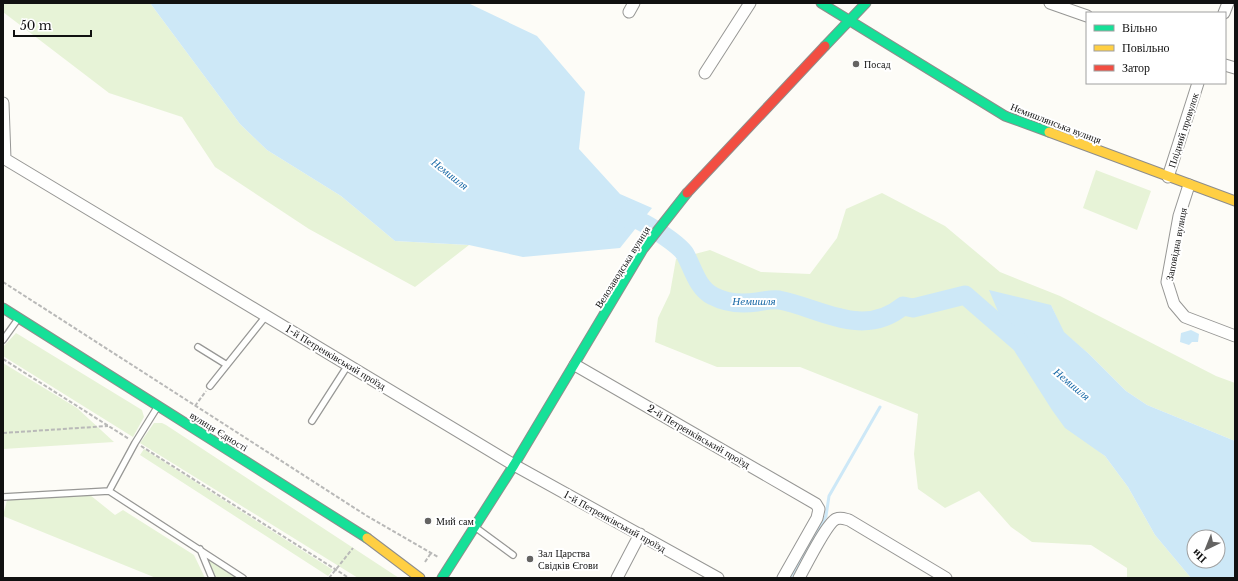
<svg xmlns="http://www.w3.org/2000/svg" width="1238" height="581" font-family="'Libre Baskerville',serif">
	<rect width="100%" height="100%" fill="#fdfcf7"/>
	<path fill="#e7f3d7" d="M3,3H150L240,124L267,150L341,196L395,241L469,245L415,287L309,229L215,167L182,117L109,93L3,12Z
		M1096,170L1151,191L1137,230L1083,208Z
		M882,193L945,226L1000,272L1060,296L1216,376L1235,383V441L1147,405L1126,391L1089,354L1063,332L1051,305L1087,442L1105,456L1128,487L1155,535L1191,578H1127V568L1091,545L1032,542L1011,527L979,491L945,508L918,489L914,454L918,414L800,367H717L655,342L658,318L670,293L676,259L710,250L761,272L810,274L837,238L846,209Z
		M16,333L142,410L144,417L133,437L3,356V347Z
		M3,363L77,408L114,442L3,449Z
		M154,423H162L166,425L399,578H358L140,443Z
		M144,449L333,570L328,576L140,455Z
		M90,495L115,515L123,510L194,555L205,578H156L3,516L7,500Z
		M207,558L236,578H216Z"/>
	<path fill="#cde8f7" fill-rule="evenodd" d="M150,3H468L537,36L585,92L579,149L620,194L652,208L620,248L523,257L469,245L395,241L341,196L267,150L240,124Z
		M989,290L1051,305L1064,332L1089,354L1126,391L1147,405L1235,441V578H1191L1155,535L1128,487L1105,456L1065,428L1052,410L1015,352ZM1194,537H1218V561H1194Z
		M1191,330L1199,334L1198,342H1192L1189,345L1180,342L1181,333Z"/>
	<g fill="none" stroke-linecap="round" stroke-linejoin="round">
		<path stroke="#cde8f7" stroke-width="3" d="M790,578L826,516L829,496L880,407"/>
		<path stroke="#cde8f7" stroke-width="19" d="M617,218C621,218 626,217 629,217C641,219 679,244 685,254C693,268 697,288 713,296C726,303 743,304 757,302C764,301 772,299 779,300C821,308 863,339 903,306L913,308L965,295L1027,349"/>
		<g stroke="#979795" stroke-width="8">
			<path id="lane" d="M3,340L18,319
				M198,347L227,365
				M210,386L266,316
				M312,421L348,365
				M109,491L243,578
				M3,497L109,491L135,443L158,406
				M475,527L513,555
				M200,549L212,578"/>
		</g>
		<g stroke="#979795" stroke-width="13">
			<path id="street" d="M1050,3L1087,16
				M629,12L634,3
				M1224,13L1228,3
				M1225,65L1235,68
				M705,73L750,3
				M3,103L5,159L514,465L718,578
				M1168,177L1198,83
				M1189,185L1179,216L1167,282L1174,304L1185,317L1235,336
				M575,365L816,504L819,509L817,518L783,578
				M617,578L640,534
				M799,578C805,567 827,523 836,519C841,517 845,519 849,520L946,578"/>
		</g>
		<g stroke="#8e8d8b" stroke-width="11">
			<path id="fast" d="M821,3L1005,116L1049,132
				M825,46L866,3
				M3,308L367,538
				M442,578L514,465L643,249L687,193"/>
		</g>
		<g stroke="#8e8d8b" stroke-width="11">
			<path id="slow" d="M1049,132L1235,201
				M367,538L420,578"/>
		</g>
		<g stroke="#8e8d8b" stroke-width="11">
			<path id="jam" d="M687,193L825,46"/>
		</g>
		<path stroke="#b9b9b8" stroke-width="2" stroke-dasharray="4 2" stroke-linecap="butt" d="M3,282L367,516L438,557
			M3,359L129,439
			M195,406L206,391
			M3,433L108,426
			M141,446L349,578
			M425,562L431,553
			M329,578L353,548"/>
		<use href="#lane" stroke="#fffffe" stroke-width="5.5"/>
		<use href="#street" stroke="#fffffe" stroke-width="11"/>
		<use href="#fast" stroke="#16e098" stroke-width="9"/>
		<use href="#slow" stroke="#ffcf43" stroke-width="9"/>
		<use href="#jam" stroke="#f24e42" stroke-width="9"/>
	</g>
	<g fill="#646362" stroke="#fff" stroke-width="1.5">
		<circle cx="856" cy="64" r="4"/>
		<circle cx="428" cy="521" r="4"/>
		<circle cx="530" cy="559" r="4"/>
	</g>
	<g text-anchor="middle" stroke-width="4" stroke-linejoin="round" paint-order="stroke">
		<g font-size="10" fill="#111" stroke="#fff" text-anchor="start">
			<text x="864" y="68">Посад</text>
			<text x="436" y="525">Мий сам</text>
			<text x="538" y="557">Зал Царства<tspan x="538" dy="12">Свідків Єгови</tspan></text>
		</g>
		<g font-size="10" fill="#111" stroke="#fff">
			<text transform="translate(1056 123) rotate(21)" y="4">Немишлянська вулиця</text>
			<text transform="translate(1183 130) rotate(-72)" y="4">Плідний провулок</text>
			<text transform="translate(1176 244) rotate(-79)" y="4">Заповідна вулиця</text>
			<text transform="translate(622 267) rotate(-58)" y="4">Велозаводська вулиця</text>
			<text transform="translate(336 357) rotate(31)" y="4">1-й Петренківський проїзд</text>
			<text transform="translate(219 431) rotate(32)" y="4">вулиця Єдності</text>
			<text transform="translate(699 436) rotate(30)" y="4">2-й Петренківський проїзд</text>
			<text transform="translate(615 521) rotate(29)" y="4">1-й Петренківський проїзд</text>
		</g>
		<g font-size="11" font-style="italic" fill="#1768a6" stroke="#fff">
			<text transform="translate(450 174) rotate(38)" y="4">Немишля</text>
			<text x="754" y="305">Немишля</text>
			<text transform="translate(1072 384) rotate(40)" y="4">Немишля</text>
		</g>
	</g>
	<rect width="1238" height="581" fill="none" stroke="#111111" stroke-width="8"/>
	<rect x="1086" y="12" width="140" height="72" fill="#ffffff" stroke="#a0a0a0"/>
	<rect x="1094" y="25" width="20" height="6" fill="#16e098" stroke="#a0a0a0"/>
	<text x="1122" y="32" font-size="12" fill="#111111">Вільно</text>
	<rect x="1094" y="45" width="20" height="6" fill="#ffcf43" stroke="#a0a0a0"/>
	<text x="1122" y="52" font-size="12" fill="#111111">Повільно</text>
	<rect x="1094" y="65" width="20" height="6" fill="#f24e42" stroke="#a0a0a0"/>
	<text x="1122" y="72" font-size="12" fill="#111111">Затор</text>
	<g transform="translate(1206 549) rotate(223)"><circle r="19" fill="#ffffff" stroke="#a0a0a0"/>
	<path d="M0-3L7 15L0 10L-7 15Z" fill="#646362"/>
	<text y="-6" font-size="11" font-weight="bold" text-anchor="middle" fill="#111111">Пн</text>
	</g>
	<path d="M14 30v6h77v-6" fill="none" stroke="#111111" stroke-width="2"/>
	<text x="20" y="30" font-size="12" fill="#111111" stroke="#ffffff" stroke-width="3" paint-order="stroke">50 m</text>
</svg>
